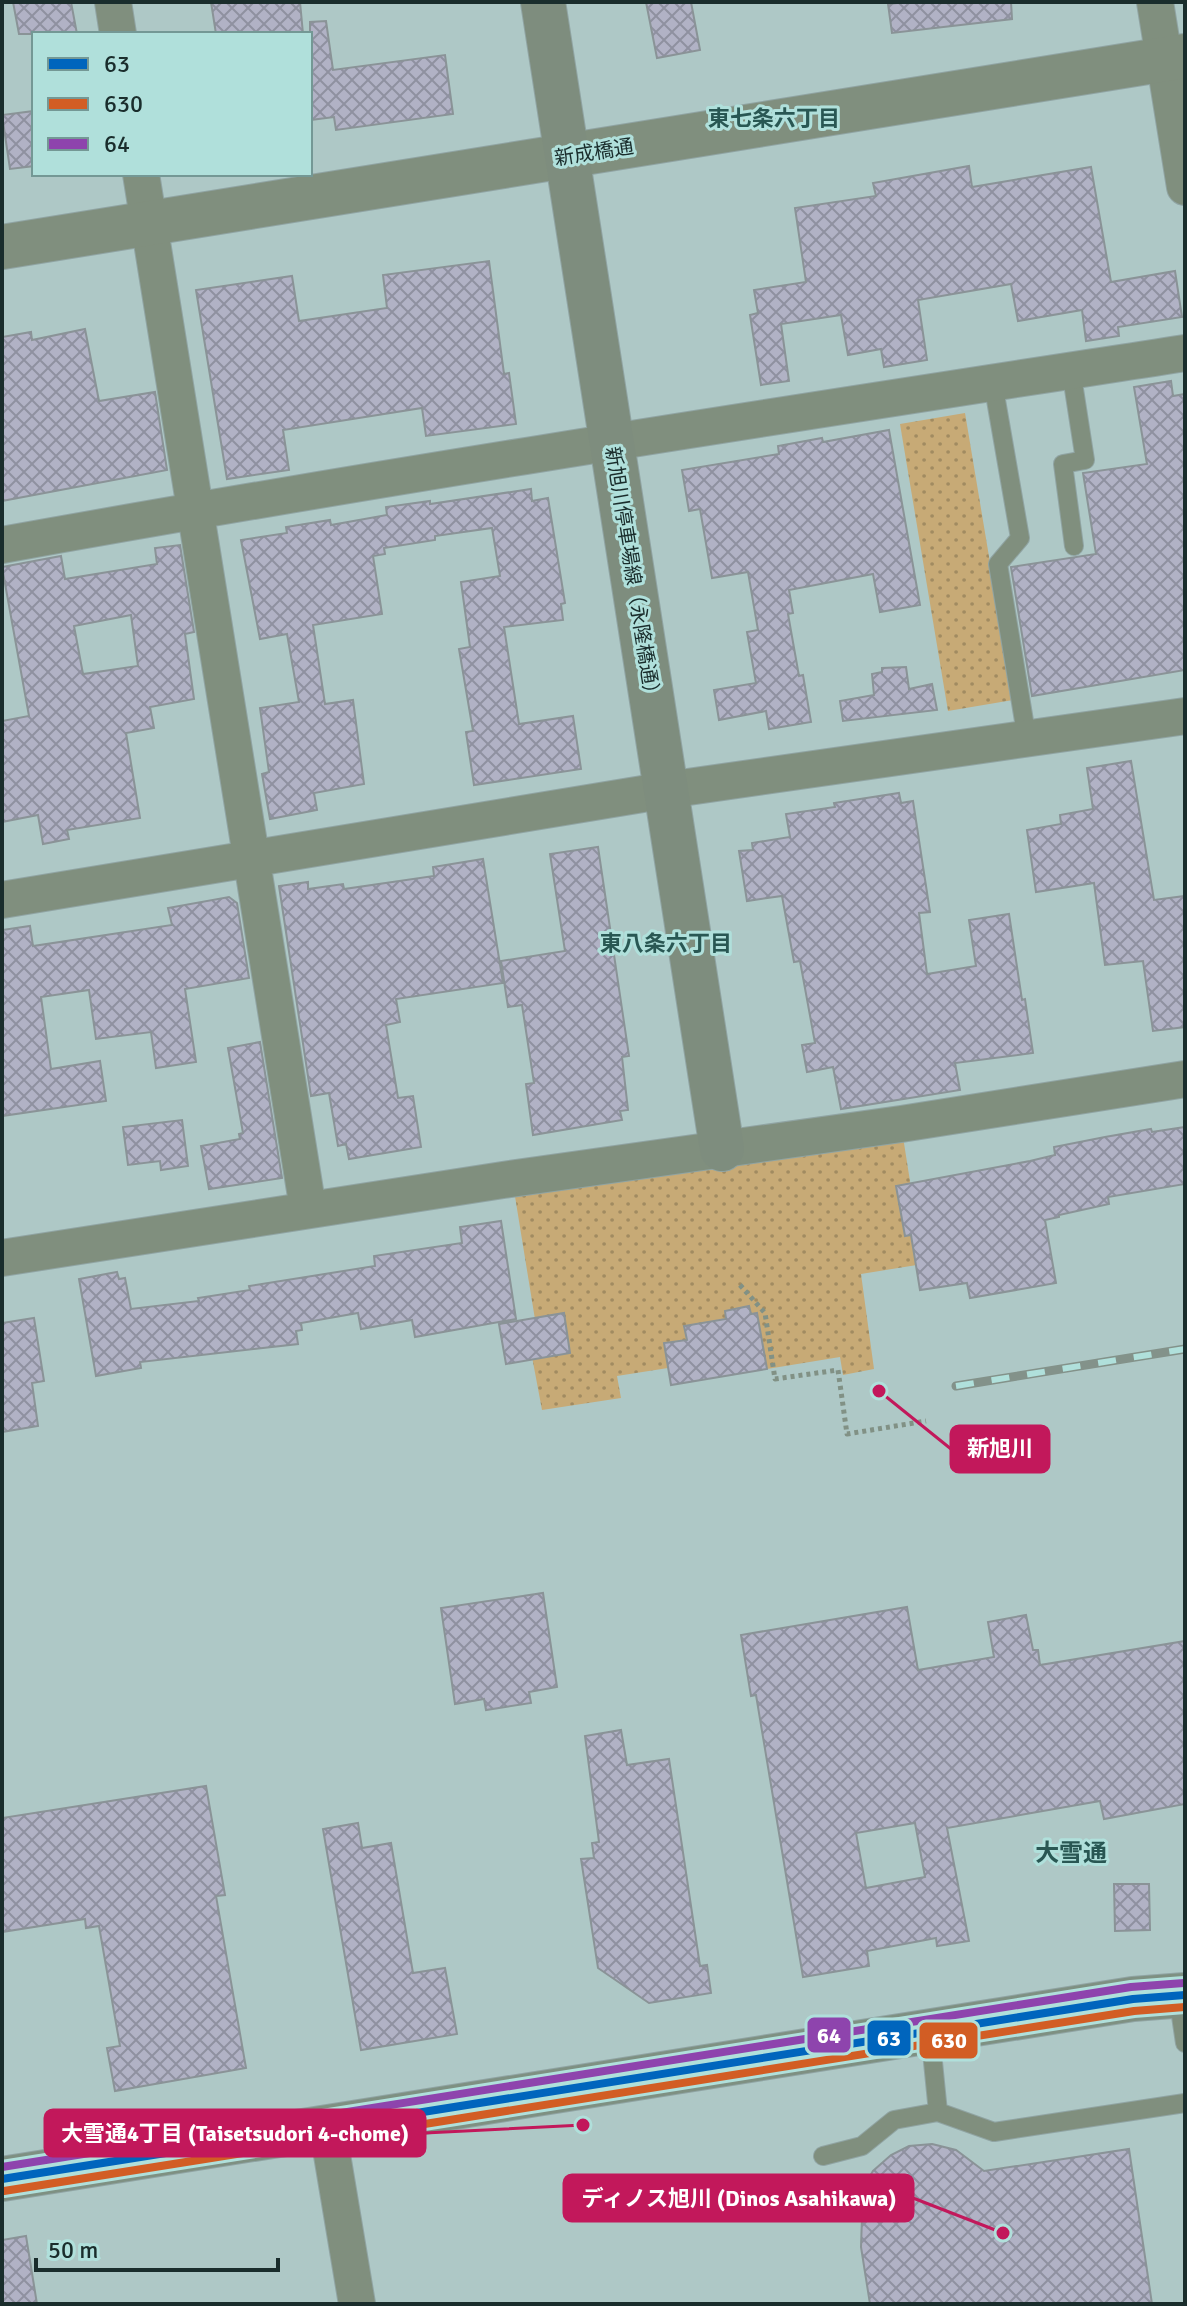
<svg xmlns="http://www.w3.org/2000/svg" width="1187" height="2306" font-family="Signika,'Noto Sans JP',sans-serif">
	<defs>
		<pattern id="green-dots" width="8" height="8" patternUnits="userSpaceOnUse" patternTransform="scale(2)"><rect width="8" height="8" fill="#c7aa76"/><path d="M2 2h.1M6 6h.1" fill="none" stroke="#a18b61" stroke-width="1.8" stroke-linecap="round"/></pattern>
		<pattern id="building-cross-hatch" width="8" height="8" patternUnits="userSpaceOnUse" patternTransform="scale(2)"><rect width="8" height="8" fill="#b1b2c5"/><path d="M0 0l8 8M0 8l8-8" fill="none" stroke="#8f91a0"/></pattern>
	</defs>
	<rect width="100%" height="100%" fill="#aec8c6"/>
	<path fill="url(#green-dots)" d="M965,413L1013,700L948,711L900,424Z
		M901,1124L923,1264L861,1274L874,1369L843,1375L840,1357L767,1369L757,1314H751L749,1307L725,1311L726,1319L685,1326L687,1340L664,1343L668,1368L617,1376L621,1398L542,1410L530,1346L539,1344L512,1178Z"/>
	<path fill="url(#building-cross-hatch)" stroke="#8a9397" stroke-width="2" fill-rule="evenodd" d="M13,2H71L77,34H19Z
		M211,2H300L303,34H216Z
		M646,2H691L700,50L657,58Z
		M907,2H1011L1012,19L892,33L888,4Z
		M326,21L333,70L445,55L453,114L336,130L334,117L310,120V22Z
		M34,111V166L10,169L2,115Z
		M969,166L972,187L1091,167L1111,282L1175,271L1182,317L1118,327L1119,336L1086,341L1082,310L1018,321L1011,284L918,300L927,360L884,367L881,349L848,355L841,315L781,324L789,381L761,385L750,315L758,313L754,290L806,282L795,208L876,196L873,183Z
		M489,261L504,374L509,373L516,424L426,436L422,408L283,430L289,470L227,479L196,290L292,276L299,321L387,308L383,275Z
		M85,329L99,401L155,392L167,470L2,501V337L31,332L32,340Z
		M1171,381L1173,396L1185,394V670L1032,696L1011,567L1096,554L1083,473L1147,464L1134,387Z
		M889,430L920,605L880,612L873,574L789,590L793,613L788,614L799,676L803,675L811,722L769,729L766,711L719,720L714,690L756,683L747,632L758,630L748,572L712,578L700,509L689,511L682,470L779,454L778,446L822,438L823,442Z
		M531,489L532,501L548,498L565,603L561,604L563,620L504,627L519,724L573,716L581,769L474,785L466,732L473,731L459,649L470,647L461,582L500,576L492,528L435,536V540L384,548L385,554L373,556L382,614L313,625L325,704L353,700L364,784L314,793L317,810L270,819L262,774L269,772L260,708L299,702L287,634L260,639L241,540L287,533L286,527L330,520L331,525L387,515L386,507L430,501V504Z
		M180,545L194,632L185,634L194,699L150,707L154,728L126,733L140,818L67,830L69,839L43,844L38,815L2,822V721L29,716L2,567L61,556L65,579L157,564L155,548ZM131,615L138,666L83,674L74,626Z
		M906,667L909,689L932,684L937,710L843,721L840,701L874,695L872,674L882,672V668Z
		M1131,761L1154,900L1185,896V1027L1153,1031L1143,961L1105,965L1094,883L1036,892L1027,830L1061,824L1060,815L1093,809L1087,768Z
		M899,793L901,803L913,801L930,912L919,913L927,974L976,966L969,920L1009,914L1022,1000L1025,999L1033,1053L955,1063L960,1090L841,1109L833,1067L807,1072L802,1045L815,1043L800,961L794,962L782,896L747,901L739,851L753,850L752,843L790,837L786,814L835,807L834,803Z
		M598,847L629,1056L622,1057L628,1110L620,1111L622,1120L533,1135L526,1084L534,1083L522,1005L508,1007L501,961L565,951L550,854Z
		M483,859L503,983L396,999L400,1022L386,1025L398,1098L413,1096L421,1147L349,1159L346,1144L338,1146L329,1093L311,1096L279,886L308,882V889L343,884L344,889L434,876L433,867Z
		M229,897L237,903L249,978L185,989L196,1062L156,1068L151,1032L96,1039L89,990L41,997L51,1069L100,1061L106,1101L2,1116V930L30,926L33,946L172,925L168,908Z
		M260,1042L282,1178L209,1189L201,1146L240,1139L239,1134L243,1133L228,1048Z
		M182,1120L188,1166L161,1170L160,1161L128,1165L123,1127Z
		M1185,1127V1184L1108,1197L1109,1204L1059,1215V1217L1045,1220L1056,1283L970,1298L967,1283L920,1290L911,1235L905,1236L896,1186L1030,1161L1055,1155L1054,1147L1105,1137L1151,1129L1152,1132Z
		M501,1221L516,1319L415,1337L412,1320L361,1329L358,1313L301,1323L302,1330L296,1331L298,1344L140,1362L141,1368L96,1376L79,1279L117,1272L119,1279L125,1278L131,1309L199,1301L198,1298L250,1290L249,1286L375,1266L374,1256L462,1243L460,1227Z
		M749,1306L751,1314L757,1313L767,1369L671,1385L664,1343L687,1340L684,1326L726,1319L725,1311Z
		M564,1313L570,1353L506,1364L499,1324Z
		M34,1318L44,1381L32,1383L38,1426L2,1432V1323Z
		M543,1593L557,1687L529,1692L531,1703L486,1710L484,1699L455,1704L441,1608Z
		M907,1607L918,1670L994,1657L988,1622L1026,1615L1033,1650H1038L1040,1665L1185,1641V1804L1104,1819L1100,1801L947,1828L969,1941L937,1946L936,1938L867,1951L869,1966L803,1977L756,1695L751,1696L741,1635ZM915,1823L925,1877L866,1888L856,1833Z
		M621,1730L627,1765L669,1759L700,1966L707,1965L711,1993L649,2003L598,1968L581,1859L594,1858L592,1843L599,1842L585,1736Z
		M206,1786L225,1895L216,1896L246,2068L115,2091L107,2048L120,2046L99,1926L86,1928L85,1919L2,1932V1818Z
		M358,1823L362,1848L391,1843L413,1973L445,1968L457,2034L361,2050L323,1829Z
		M1114,1884H1149L1150,1930L1115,1931Z
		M932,2144L956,2150L984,2171L1129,2149L1152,2304H870L861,2247L863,2188L873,2171L891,2155L909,2146Z
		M26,2236L37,2304H2V2240Z"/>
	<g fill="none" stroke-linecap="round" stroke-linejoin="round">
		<g stroke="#90a4a3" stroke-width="20">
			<path id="service" d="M1071,370L1085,460L1063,464L1074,546
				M993,383L1020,538L998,564L1027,739
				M1178,1996L1185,2043
				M930,2032L938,2112
				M823,2156L862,2146L894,2120L938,2112L994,2132L1185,2103"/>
		</g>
		<g stroke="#90a4a3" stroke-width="38">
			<path id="minor" d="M113,2L118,34
				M1155,2L1185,187
				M141,174L308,1209
				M2,545C395,474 790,414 1185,353
				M2,900L667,790L1185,716
				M2,1258L503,1180L901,1124L1185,1079
				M327,2125L357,2304"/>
		</g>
		<g stroke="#90a4a3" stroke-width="46">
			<path id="tertiary" d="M2,247L1185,56"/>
		</g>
		<g stroke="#90a4a3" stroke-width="46">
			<path id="secondary" d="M543,2L722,1149"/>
		</g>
		<g stroke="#90a4a3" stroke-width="46">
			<path id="trunk" d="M2,2179L1133,1999L1185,1995"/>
		</g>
		<path stroke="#819185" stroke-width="5" stroke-dasharray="4 4" stroke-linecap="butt" d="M740,1285L765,1313L775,1379L838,1370L847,1434L926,1421"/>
		<use href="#service" stroke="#808f7e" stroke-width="18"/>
		<use href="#minor" stroke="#808f7e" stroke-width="36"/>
		<use href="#tertiary" stroke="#808f7e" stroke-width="44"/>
		<use href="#secondary" stroke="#7e8d7e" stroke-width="44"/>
		<use href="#trunk" stroke="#7e9082" stroke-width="44"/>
		<g stroke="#83928a" stroke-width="9">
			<path id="rail" d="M956,1386L1185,1349"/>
		</g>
		<use href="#rail" stroke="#b0e0db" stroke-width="6" stroke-dasharray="18" stroke-linecap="butt"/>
		<g stroke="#b0e0db" stroke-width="14">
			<path id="bus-1" d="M2,2179L1133,1999L1185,1995"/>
		</g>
		<g stroke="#b0e0db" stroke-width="14">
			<path id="bus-2" d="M4,2191L1134,2011L1185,2007"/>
		</g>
		<g stroke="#b0e0db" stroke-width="14">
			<path id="bus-3" d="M2,2167L1131,1987L1184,1983"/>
		</g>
		<use href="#bus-1" stroke="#0065bd" stroke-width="8"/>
		<use href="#bus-2" stroke="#d25d24" stroke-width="8"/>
		<use href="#bus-3" stroke="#8e44ad" stroke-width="8"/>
	</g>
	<g text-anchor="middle" stroke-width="6" stroke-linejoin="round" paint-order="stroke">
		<g font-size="20" fill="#1a2d2c" stroke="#b0e0db">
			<text transform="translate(594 152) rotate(-9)" y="7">新成橋通</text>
			<text transform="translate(633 575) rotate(81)" y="7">新旭川停車場線（永隆橋通）</text>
		</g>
		<g font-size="22" font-weight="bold" fill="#295753" stroke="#b0e0db">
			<text x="774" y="126">東七条六丁目</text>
			<text x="666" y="951">東八条六丁目</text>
		</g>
		<g font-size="24" font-weight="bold" fill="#295753" stroke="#b0e0db">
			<text x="1071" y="1861">大雪通</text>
		</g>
	</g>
	<path fill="none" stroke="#c2185b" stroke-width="3" d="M879 1391L951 1449M583 2125L425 2133M1003 2233L913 2198"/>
	<g fill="#c2185b" stroke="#b0e0db" stroke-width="3">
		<circle cx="879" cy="1391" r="8"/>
		<circle cx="583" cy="2125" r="8"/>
		<circle cx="1003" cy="2233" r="8"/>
	</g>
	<g fill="#c2185b" stroke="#c2185b" stroke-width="3">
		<rect x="951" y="1426" width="98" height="46" rx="8"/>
		<rect x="45" y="2110" width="380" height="46" rx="8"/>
		<rect x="564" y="2175" width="349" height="46" rx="8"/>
	</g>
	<g font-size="22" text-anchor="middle" font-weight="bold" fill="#fff">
		<text x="1000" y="1456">新旭川</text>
		<text x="235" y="2141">大雪通4丁目 (Taisetsudori 4-chome)</text>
		<text x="739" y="2206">ディノス旭川 (Dinos Asahikawa)</text>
	</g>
	<g stroke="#b0e0db" stroke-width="3">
		<rect x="806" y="2016" width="46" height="38" rx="8" fill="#8e44ad"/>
		<rect x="866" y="2019" width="46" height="38" rx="8" fill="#0065bd"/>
		<rect x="918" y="2021" width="61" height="39" rx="8" fill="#d25d24"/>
	</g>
	<g font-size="22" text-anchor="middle" font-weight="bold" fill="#fff">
		<text x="829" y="2043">64</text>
		<text x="889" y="2046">63</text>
		<text x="949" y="2048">630</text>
	</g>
	<rect width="1187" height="2306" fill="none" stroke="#1a2d2c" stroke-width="8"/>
	<rect x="32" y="32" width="280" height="144" fill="#b0e0db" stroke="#749895" stroke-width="2"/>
	<rect x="48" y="58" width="40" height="12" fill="#0065bd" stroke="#749895" stroke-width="2"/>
	<text x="104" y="72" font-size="24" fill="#1a2d2c">63</text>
	<rect x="48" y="98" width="40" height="12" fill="#d25d24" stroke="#749895" stroke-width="2"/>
	<text x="104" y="112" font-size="24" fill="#1a2d2c">630</text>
	<rect x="48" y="138" width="40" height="12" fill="#8e44ad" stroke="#749895" stroke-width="2"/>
	<text x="104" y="152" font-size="24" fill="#1a2d2c">64</text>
	<path d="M36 2258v12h242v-12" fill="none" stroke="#1a2d2c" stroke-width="4"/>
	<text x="48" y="2258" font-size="24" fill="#1a2d2c" stroke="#b0e0db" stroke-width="6" paint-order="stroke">50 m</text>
</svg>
